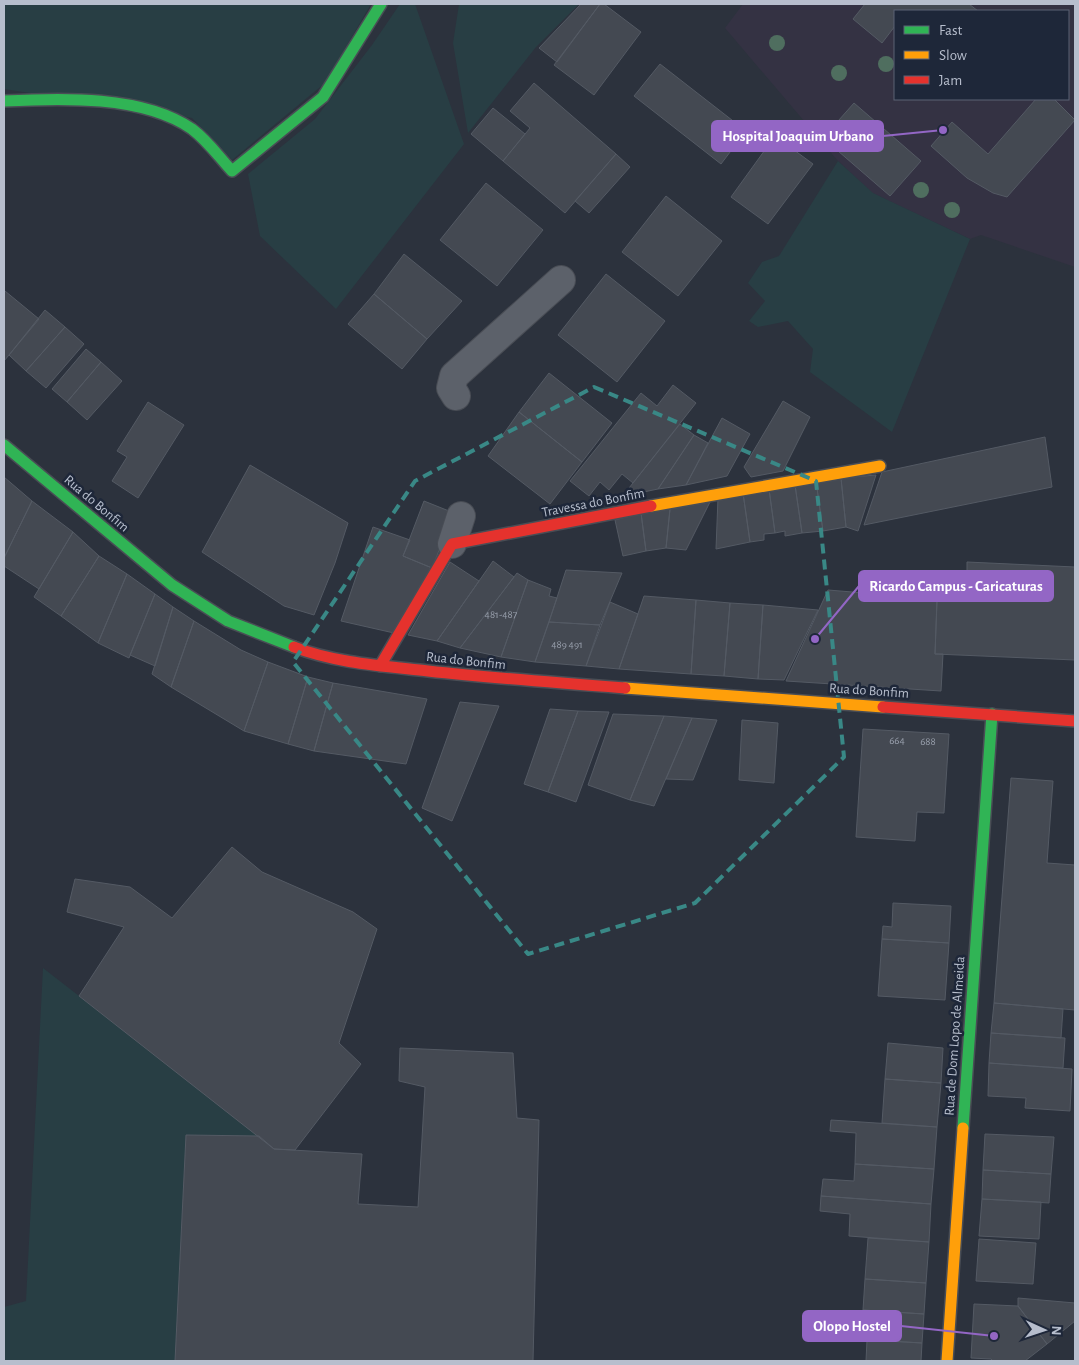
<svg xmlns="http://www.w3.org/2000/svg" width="1079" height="1365" font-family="'Alegreya Sans',sans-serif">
	<rect width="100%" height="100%" fill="#2c323d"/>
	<path fill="#343243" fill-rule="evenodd" d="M743,4H1075V267L981,235L970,239L872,193L838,161L725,28ZM895,11H1068V99H895Z"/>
	<path fill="#283e44" d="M4,4H371L325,83L232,160L192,118L4,89Z
		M400,4H415L464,144L336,309L260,236L248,174L315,119L372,45Z
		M459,4H579L536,47L468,133L453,43Z
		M838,161L873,193L970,239L892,432L810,372L813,349L788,321L758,327L749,321L765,301L748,283L762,262L779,256Z
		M43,968L259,1136H186L175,1361H4V1307L26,1301Z"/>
	<path fill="#444952" stroke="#545a64" d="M581,4H600L557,62L539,48Z
		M600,4H604L641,32L594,95L554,65Z
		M865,4H969L978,11H895V26L882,43L853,19Z
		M660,64L746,131L721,164L634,96Z
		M534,83L616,154L565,213L503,161L530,128L510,111Z
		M1036,99H1054L1075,120L1007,197L993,193L967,178L931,146L952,122L988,154Z
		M854,103L921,161L890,196L823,138Z
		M493,108L525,134L503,161L471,134Z
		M775,136L813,164L768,224L731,197Z
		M616,154L630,167L589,213L575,201Z
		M486,183L543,230L497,286L440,240Z
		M666,196L722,241L678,296L622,252Z
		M404,254L462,301L427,339L374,294Z
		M606,274L665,321L617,382L558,335Z
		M5,291L39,319L4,361V293Z
		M374,294L427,339L402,369L348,324Z
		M45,310L65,327L26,371L9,355Z
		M65,327L84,344L46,388L26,371Z
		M86,349L101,362L67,402L52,389Z
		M101,362L122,381L87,420L67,402Z
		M549,373L612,423L582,462L519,412Z
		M673,385L696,403L633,483L622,474L609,490L600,482L589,496L570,481L641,393L657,406Z
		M783,401L810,417L783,471L751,477L744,467Z
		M148,402L184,425L138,498L112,481L127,457L117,451Z
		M519,412L582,462L550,504L488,456Z
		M722,418L750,434L727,476L686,485Z
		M680,424L694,435L658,489L629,495L625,493Z
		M694,435L708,443L686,485L658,489Z
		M1045,437L1052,487L864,525L882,472Z
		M250,465L348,523L335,563L314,615L284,606L202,552Z
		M876,475L858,531L846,527L841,478Z
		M4,477L32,501L4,558Z
		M841,478L846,527L823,531L816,481Z
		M816,481L823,531L802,533L795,485Z
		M795,485L802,533L785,536V531L775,533L769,489Z
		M769,489L775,533L764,534V540L750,542L743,493Z
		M743,493L750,542L716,549L718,498Z
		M32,501L73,532L39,589L4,566V558Z
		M424,501L454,513L432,568L403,556Z
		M710,502L686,550L666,548L670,509Z
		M670,509L666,548L646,551L641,513Z
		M641,513L646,551L623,556L615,520Z
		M373,527L410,540L403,556L432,568L394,633L341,621Z
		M73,532L99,556L61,616L34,597Z
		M99,556L127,574L98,643L61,616Z
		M493,561L514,577L460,648L437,641Z
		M450,562L479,581L437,641L408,635Z
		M967,562L1075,567V660L935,654L938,575L967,577Z
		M566,570L622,573L600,625L549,622Z
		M517,573L528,580L501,657L460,648Z
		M127,574L155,594L129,658L98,643Z
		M528,580L551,589L549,596L557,598L535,662L501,657Z
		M828,590L937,599L935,654H943L941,691L786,681Z
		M155,594L173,607L155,666L130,655Z
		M644,596L696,600L691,674L619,669Z
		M696,600L730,603L724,676L691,674Z
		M610,602L638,614L619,669L586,666Z
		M730,603L763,605L758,679L724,676Z
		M763,605L818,610L784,680L758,679Z
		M173,607L194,621L171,687L152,674Z
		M194,621L241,650L268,662L244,731L171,687Z
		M549,622L600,625L586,666L535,662Z
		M268,662L308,677L288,744L244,731Z
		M308,677L333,683L314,751L288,744Z
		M333,683L427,699L406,764L314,751Z
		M460,702L499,706L452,821L422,808Z
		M550,709L578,711L548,792L524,784Z
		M578,711L609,712L576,802L548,792Z
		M613,714L664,716L630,800L588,785Z
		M664,716L692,718L654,806L630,800Z
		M692,718L717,720L693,780L666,779Z
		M742,720L778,723L774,783L739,780Z
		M863,729L949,734L944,813L917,812L915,841L856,837Z
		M1011,778L1053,781L1047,863L1075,865V1010L994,1003Z
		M232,847L262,872L353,912L377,929L339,1043L361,1064L295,1150L274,1149L79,996L124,927L67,912L75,879L130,887L172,918Z
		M893,903L951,906L949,943L882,939L883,926L892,927Z
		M882,939L949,943L945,1000L878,996Z
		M994,1003L1063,1009L1061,1038L991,1033Z
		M991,1033L1065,1038L1063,1068L989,1063Z
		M888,1043L943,1048L941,1083L885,1079Z
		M400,1048L513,1053L517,1118L539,1120L533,1361H175L186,1135L259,1136L274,1149L362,1154L358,1204L418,1207L425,1087L399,1081Z
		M989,1063L1072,1069L1070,1111L1025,1108L1026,1098L988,1096Z
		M885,1079L941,1083L937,1127L882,1123Z
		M831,1120L937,1127L934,1169L855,1164L856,1133L830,1131Z
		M985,1134L1054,1137L1051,1174L983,1170Z
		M855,1164L934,1169L931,1204L821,1196L823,1179L854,1181Z
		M983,1170L1051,1174L1049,1203L982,1199Z
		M821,1196L931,1204L929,1242L849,1236L850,1214L820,1211Z
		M982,1199L1041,1202L1039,1239L979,1236Z
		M868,1238L929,1242L926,1283L865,1279Z
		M979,1239L1036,1243L1033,1284L976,1281Z
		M865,1279L926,1283L924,1314L863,1310Z
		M1018,1298L1075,1303V1321L1047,1344L1018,1306Z
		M974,1304L1018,1306L1047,1344L1025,1361H993L991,1359L971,1358Z
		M863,1310L924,1314L922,1343L861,1339Z
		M867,1340L922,1343L921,1361H866Z"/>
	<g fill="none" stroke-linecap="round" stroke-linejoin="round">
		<g stroke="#494d55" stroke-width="30">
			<path id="street" d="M456,396L451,388L454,376L561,280
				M452,544L461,516"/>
		</g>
		<g stroke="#494d55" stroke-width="14">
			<path id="fast" d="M4,101C61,98 143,95 192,129C208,141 219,157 232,171L323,97L381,4
				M4,445L172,585L228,621L294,647
				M963,1128L992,714"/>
		</g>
		<g stroke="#494d55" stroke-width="14">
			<path id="slow" d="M651,506L880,466
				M625,688L883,707
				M947,1361L963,1128"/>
		</g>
		<g stroke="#494d55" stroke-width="14">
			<path id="jam" d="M294,647C335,663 384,666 428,671C493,678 559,683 625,688
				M380,666L452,544L651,506
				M883,707L1075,721"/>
		</g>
		<use href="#street" stroke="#5c616a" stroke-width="28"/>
		<use href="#fast" stroke="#30b455" stroke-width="11"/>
		<use href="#slow" stroke="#ff9f0a" stroke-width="11"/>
		<use href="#jam" stroke="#e5322d" stroke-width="11"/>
	</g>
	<g fill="#4f6e5f">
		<circle cx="777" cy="43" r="8"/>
		<circle cx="886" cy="64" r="8"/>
		<circle cx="839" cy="73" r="8"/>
		<circle cx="921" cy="190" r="8"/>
		<circle cx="952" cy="210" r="8"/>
	</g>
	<path fill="none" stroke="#398886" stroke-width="4" stroke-dasharray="10 6" stroke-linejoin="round" d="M594,387L816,481L844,757L695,903L528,954L293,662L415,481Z"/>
	<g text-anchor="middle" stroke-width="5" stroke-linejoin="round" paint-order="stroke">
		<g font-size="11" fill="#9aa1ae">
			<text x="501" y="618">481-487</text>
			<text x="567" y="648">489 491</text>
			<text x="897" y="744">664</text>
			<text x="928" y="745">688</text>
		</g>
		<g font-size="14" fill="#b7becd" stroke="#1e2739">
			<text transform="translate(593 502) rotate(-11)" y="5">Travessa do Bonfim</text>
			<text transform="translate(97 503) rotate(40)" y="5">Rua do Bonfim</text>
			<text transform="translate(466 660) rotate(6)" y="5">Rua do Bonfim</text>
			<text transform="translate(869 690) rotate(4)" y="5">Rua do Bonfim</text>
			<text transform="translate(954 1036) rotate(-86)" y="5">Rua de Dom Lopo de Almeida</text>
		</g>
	</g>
	<path fill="none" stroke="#9366c5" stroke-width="2" d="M943 130L883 136M815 639L859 586M994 1336L901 1326"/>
	<g fill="#9366c5" stroke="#1e2739" stroke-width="2">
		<circle cx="943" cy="130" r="5"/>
		<circle cx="815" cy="639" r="5"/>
		<circle cx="994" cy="1336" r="5"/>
	</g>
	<g fill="#9366c5" stroke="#9366c5" stroke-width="2">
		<rect x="712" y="121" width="171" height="30" rx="5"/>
		<rect x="859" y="571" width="194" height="30" rx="5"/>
		<rect x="803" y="1311" width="98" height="30" rx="5"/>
	</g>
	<g font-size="15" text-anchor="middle" font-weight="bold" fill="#fff">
		<text x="798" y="141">Hospital Joaquim Urbano</text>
		<text x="956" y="591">Ricardo Campus - Caricaturas</text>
		<text x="852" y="1331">Olopo Hostel</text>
	</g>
	<rect width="1079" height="1365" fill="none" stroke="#b7becd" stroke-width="10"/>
	<rect x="894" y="10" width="175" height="90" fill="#1e2739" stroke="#5b6374"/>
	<rect x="904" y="26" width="25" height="8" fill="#30b455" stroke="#5b6374"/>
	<text x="939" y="35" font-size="15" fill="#b7becd">Fast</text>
	<rect x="904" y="51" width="25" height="8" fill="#ff9f0a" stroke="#5b6374"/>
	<text x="939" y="60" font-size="15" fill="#b7becd">Slow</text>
	<rect x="904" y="76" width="25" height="8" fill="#e5322d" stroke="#5b6374"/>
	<text x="939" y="85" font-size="15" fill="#b7becd">Jam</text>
	<g transform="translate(1044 1330) rotate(93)" stroke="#1e2739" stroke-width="4" paint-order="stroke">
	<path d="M0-4L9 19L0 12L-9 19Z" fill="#b7becd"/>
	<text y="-8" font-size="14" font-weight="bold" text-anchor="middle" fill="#b7becd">N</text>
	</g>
</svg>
